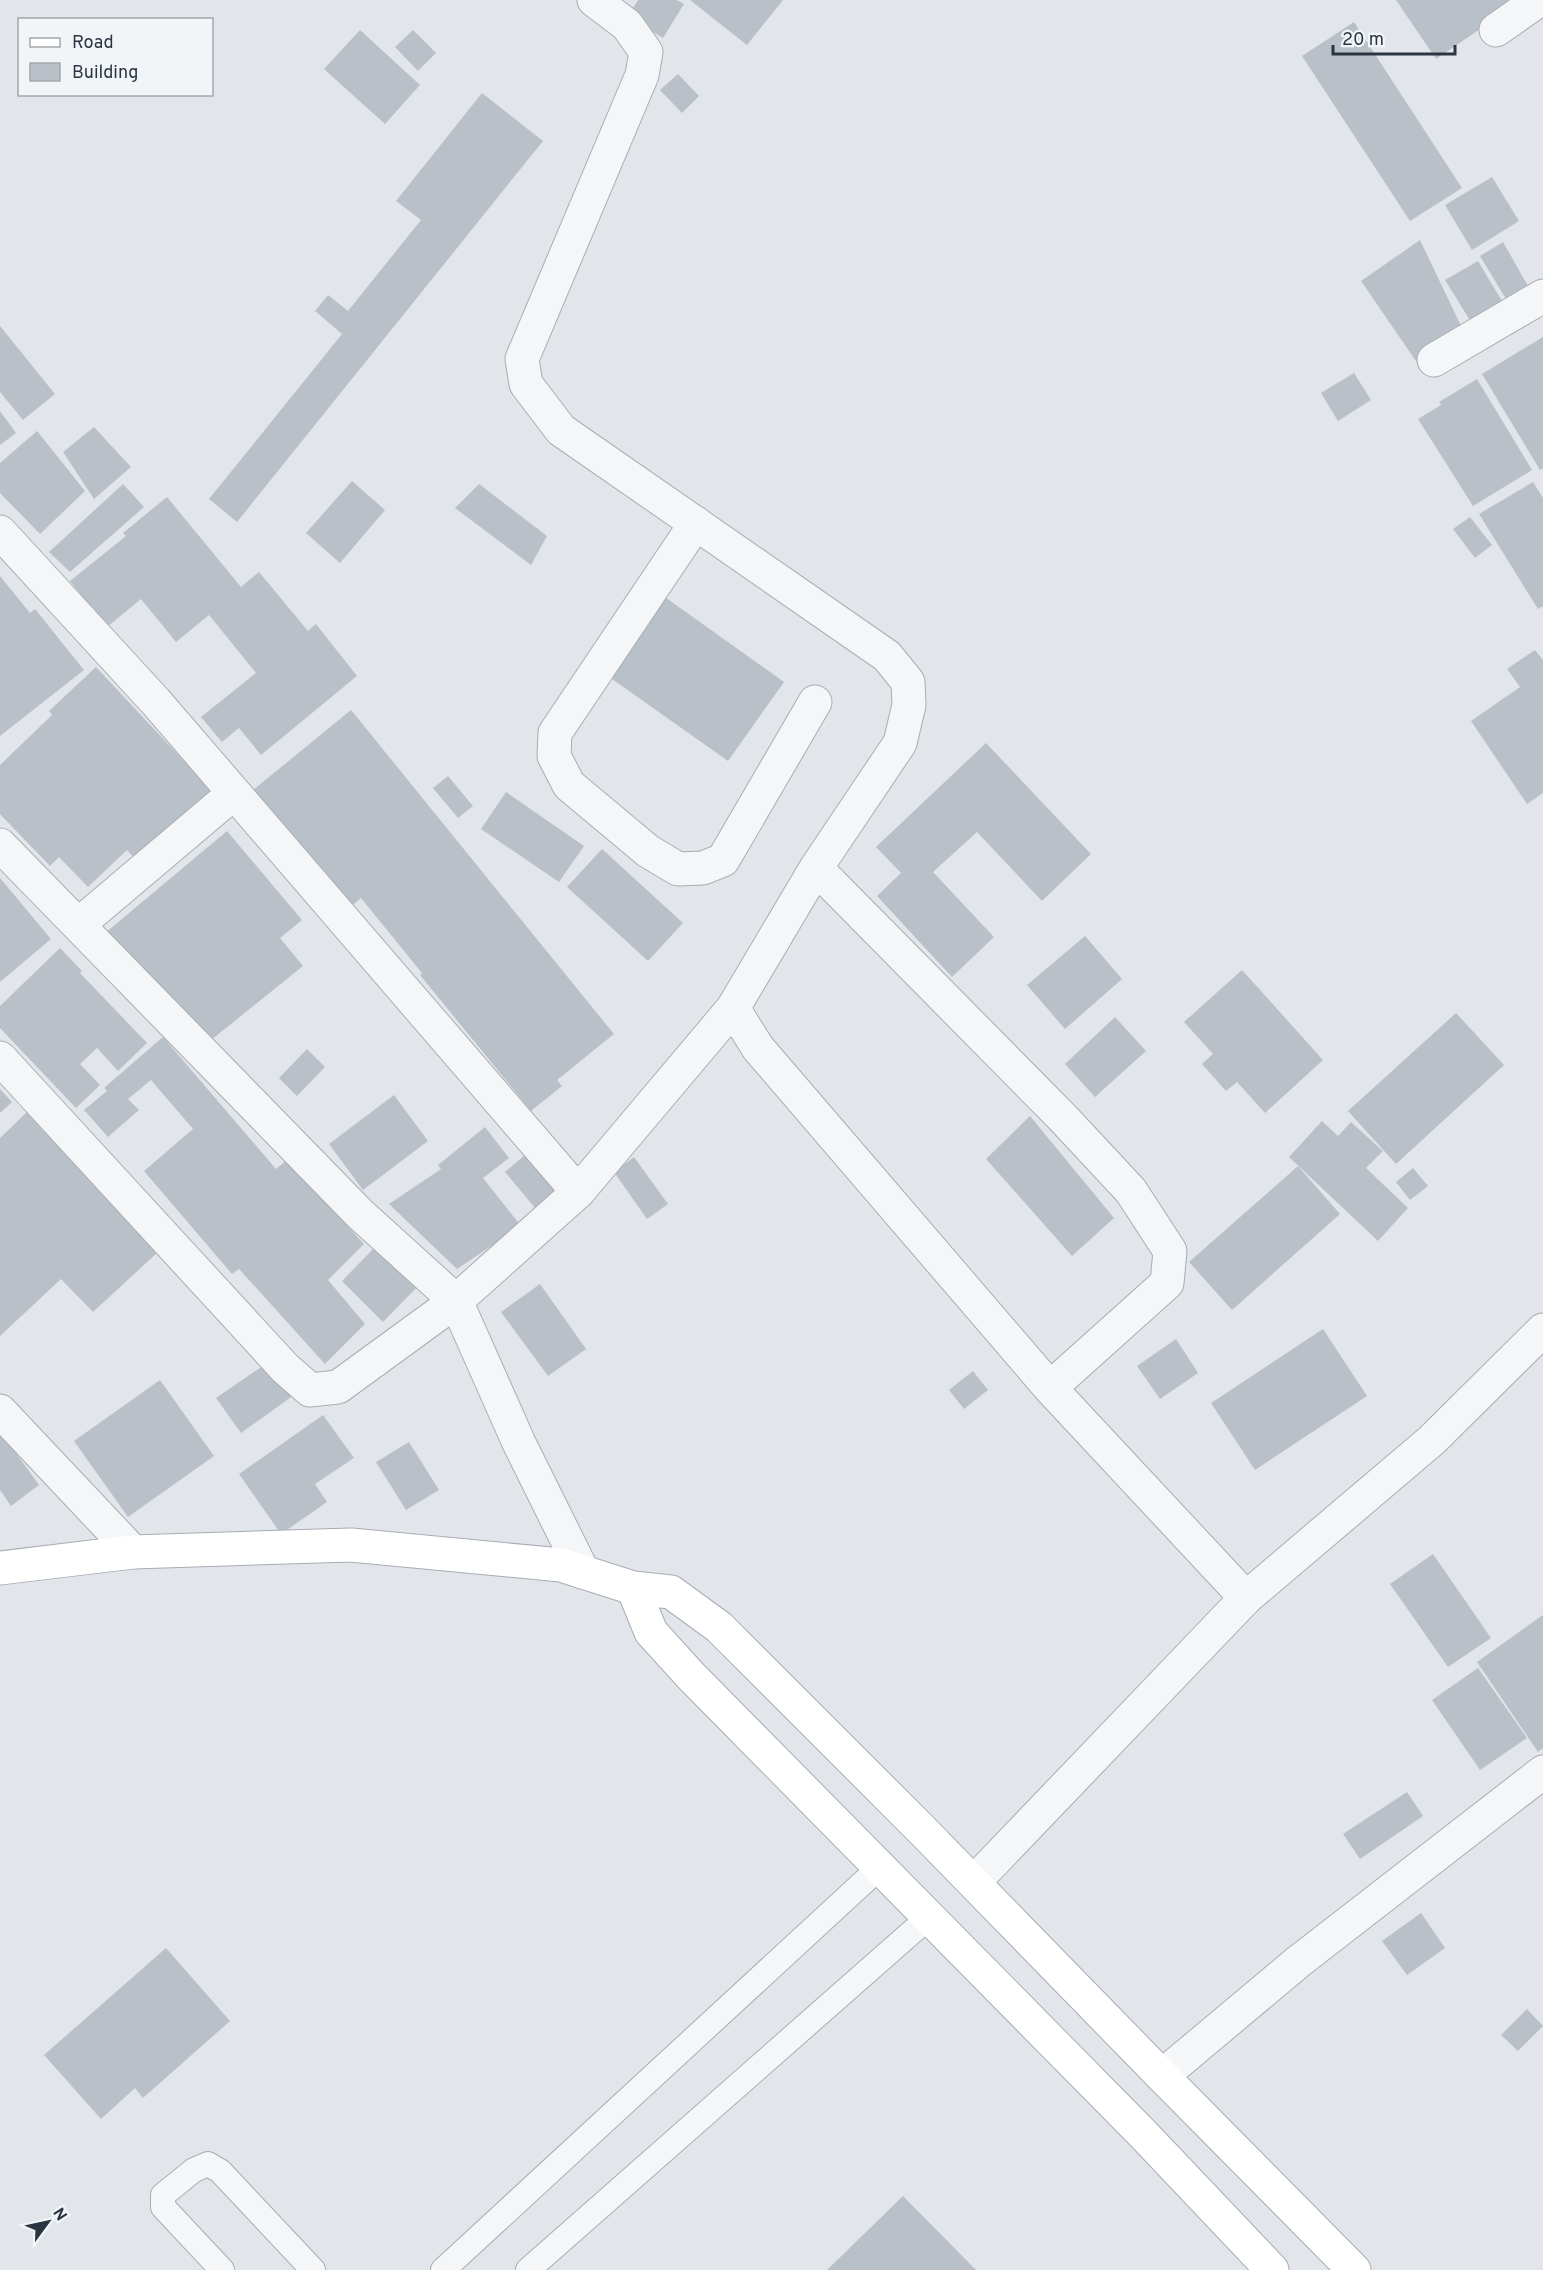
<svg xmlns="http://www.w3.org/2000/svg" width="1543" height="2270" font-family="Overpass,sans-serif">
	<rect width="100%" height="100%" fill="#e2e6ea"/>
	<path fill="#bac0c7" d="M638,0H677L684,4L663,38L628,16Z
		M690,0H783L747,45Z
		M1396,0H1514L1517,4L1436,59Z
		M1354,22L1462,188L1410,221L1302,56Z
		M360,30L420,85L385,124L324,69Z
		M413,30L436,53L418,71L395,47Z
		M678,74L699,96L682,113L660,90Z
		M482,93L543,141L237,522L209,499L342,334L315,311L328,295L348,311L421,220L396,201Z
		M1492,177L1519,221L1472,250L1445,205Z
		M1420,240L1464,332L1418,364L1361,281Z
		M1503,242L1528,286L1506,299L1480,256Z
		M1478,261L1508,311L1476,330L1445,280Z
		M0,326L55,394L23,420L0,392Z
		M1543,337V468L1540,470L1482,374Z
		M1354,373L1371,400L1338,421L1321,393Z
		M1477,379L1532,470L1473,506L1418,419L1441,405L1439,402Z
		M0,411L16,433L0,445Z
		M94,427L131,467L94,499L63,452Z
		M37,431L85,491L40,534L0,493V463Z
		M352,481L385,510L340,563L306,533Z
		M1533,482L1543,498V606L1538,609L1479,514Z
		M123,484L144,507L70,572L49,552Z
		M479,484L547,536L531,565L455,508Z
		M167,497L241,587L259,572L308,631L316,624L357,676L261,755L239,728L222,742L201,717L256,673L209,615L176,642L141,599L107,627L70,581L126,536L123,533Z
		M1470,517L1492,545L1475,558L1453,529Z
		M0,576L30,613L35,609L84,670L0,736Z
		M662,595L784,682L728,761L605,674Z
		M1535,650L1543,660V793L1527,804L1471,721L1520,687L1507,669Z
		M96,667L212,791L138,862L127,850L88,887L59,857L50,866L0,814V765L52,715L49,711Z
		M351,710L614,1034L557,1080L562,1086L531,1111L420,975L422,973L361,898L348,909L252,791Z
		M986,743L1091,854L1042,901L977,832L933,872L994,937L952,977L877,896L901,873L876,847Z
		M448,776L473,806L458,818L433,788Z
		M506,792L584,846L559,882L481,829Z
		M227,831L302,920L280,938L303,966L211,1040L104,934Z
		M602,849L683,923L648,961L567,887Z
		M0,878L51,939L0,982Z
		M1085,936L1122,979L1065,1029L1027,985Z
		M60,948L82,971L80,973L147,1043L118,1071L97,1048L80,1064L100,1085L76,1108L0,1028V1006Z
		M1242,970L1323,1060L1265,1113L1237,1082L1226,1091L1202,1064L1213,1054L1184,1022Z
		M1456,1013L1504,1065L1396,1164L1348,1111Z
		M1115,1017L1146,1051L1095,1097L1065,1064Z
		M163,1037L276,1169L287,1160L364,1244L328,1280L365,1324L325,1364L239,1269L232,1274L144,1171L193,1129L151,1080L128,1099L139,1110L108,1137L84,1110L107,1091L104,1088Z
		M307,1049L325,1067L297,1096L279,1078Z
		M0,1089L12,1102L0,1113Z
		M394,1095L428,1141L363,1190L329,1144Z
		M27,1112L158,1252L93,1312L61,1279L0,1336V1138Z
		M1030,1116L1114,1218L1072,1256L986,1159Z
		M1322,1121L1338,1136L1351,1122L1383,1151L1366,1168L1408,1208L1378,1241L1289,1157Z
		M485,1127L509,1158L483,1178L521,1226L457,1269L389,1204L441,1169L438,1165Z
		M525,1155L561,1197L540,1214L505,1172Z
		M634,1157L668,1204L647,1219L614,1172Z
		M1298,1166L1340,1214L1232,1310L1189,1262Z
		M1413,1168L1428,1186L1410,1200L1396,1182Z
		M380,1242L422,1282L383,1322L342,1281Z
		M540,1284L586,1349L548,1376L501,1312Z
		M1323,1329L1367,1396L1255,1470L1211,1403Z
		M1176,1339L1198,1373L1160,1399L1137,1366Z
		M270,1361L294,1395L241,1433L216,1398Z
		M973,1371L988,1390L964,1409L949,1390Z
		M160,1380L214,1456L128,1517L74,1441Z
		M323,1415L354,1458L315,1484L327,1502L281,1534L239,1474Z
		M0,1431L39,1485L11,1506L0,1490Z
		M409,1442L439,1490L406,1510L376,1462Z
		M1433,1554L1491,1638L1448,1667L1390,1584Z
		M1543,1615V1748L1538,1752L1477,1662Z
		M1478,1668L1527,1738L1480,1770L1432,1700Z
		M1407,1792L1423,1816L1360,1859L1343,1834Z
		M1421,1913L1445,1948L1407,1975L1382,1941Z
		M166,1948L230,2021L143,2098L135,2088L101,2119L44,2055Z
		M1527,2009L1543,2026L1518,2051L1501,2035Z
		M903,2196L976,2270H827Z"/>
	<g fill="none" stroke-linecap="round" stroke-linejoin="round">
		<g stroke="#a7adb4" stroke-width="26">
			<path id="lane" d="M222,2270L163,2207V2195L194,2170L208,2164L220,2171L313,2270
				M443,2270L880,1867
				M528,2270L929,1917"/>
		</g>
		<g stroke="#a7adb4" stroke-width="35">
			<path id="street" d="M594,0L627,25L646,52L642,75L522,359L526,384L561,430L887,656L908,682L909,705L900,743L816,868L733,1008L758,1048L1050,1388L1246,1598
				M1496,30L1539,0
				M1434,360L1543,296
				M696,523L555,733L554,756L569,785L648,851L678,869L703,868L723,860L815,702
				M0,532L156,702L578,1192
				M0,845L360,1214L456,1301L519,1443L583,1572
				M816,868L1063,1118L1131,1191L1170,1251L1167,1283L1050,1388
				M78,925L234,793
				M0,1058L285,1368L310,1390L338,1387L456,1301L578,1192L733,1008
				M0,1411L133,1552
				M974,1882L1246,1598L1432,1440L1543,1330
				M1162,2076L1298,1962L1543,1772"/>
		</g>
		<g stroke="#a7adb4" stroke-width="35">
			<path id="secondary" d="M0,1568L133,1552L351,1545L561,1565L633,1588L671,1592L719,1627L921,1829L1162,2076L1354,2270
				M633,1588L651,1632L691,1676L1143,2134L1272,2270"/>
		</g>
		<use href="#lane" stroke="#f5f6f8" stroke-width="24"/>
		<use href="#street" stroke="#f5f6f8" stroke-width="33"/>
		<use href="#secondary" stroke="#fff" stroke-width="33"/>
	</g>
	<rect x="18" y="18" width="195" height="78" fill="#f2f5f7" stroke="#a2a8af" stroke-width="1.5"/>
	<rect x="30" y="38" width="30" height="9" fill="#ffffff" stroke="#a2a8af" stroke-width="1.5"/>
	<text x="72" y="48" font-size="18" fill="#2b3542">Road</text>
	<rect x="30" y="63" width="30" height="18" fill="#bac0c7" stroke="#a2a8af" stroke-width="1.5"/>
	<text x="72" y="78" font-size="18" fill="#2b3542">Building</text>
	<g transform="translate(48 2222) rotate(57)" stroke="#f2f5f7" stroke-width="4.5" paint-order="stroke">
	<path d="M0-4.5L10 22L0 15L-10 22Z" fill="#2b3542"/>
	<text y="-9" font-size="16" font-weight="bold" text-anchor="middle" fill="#2b3542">N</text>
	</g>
	<path d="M1333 45v9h122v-9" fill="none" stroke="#2b3542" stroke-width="3"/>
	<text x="1342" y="45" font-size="18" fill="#2b3542" stroke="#f2f5f7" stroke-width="4.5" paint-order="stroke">20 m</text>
</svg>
